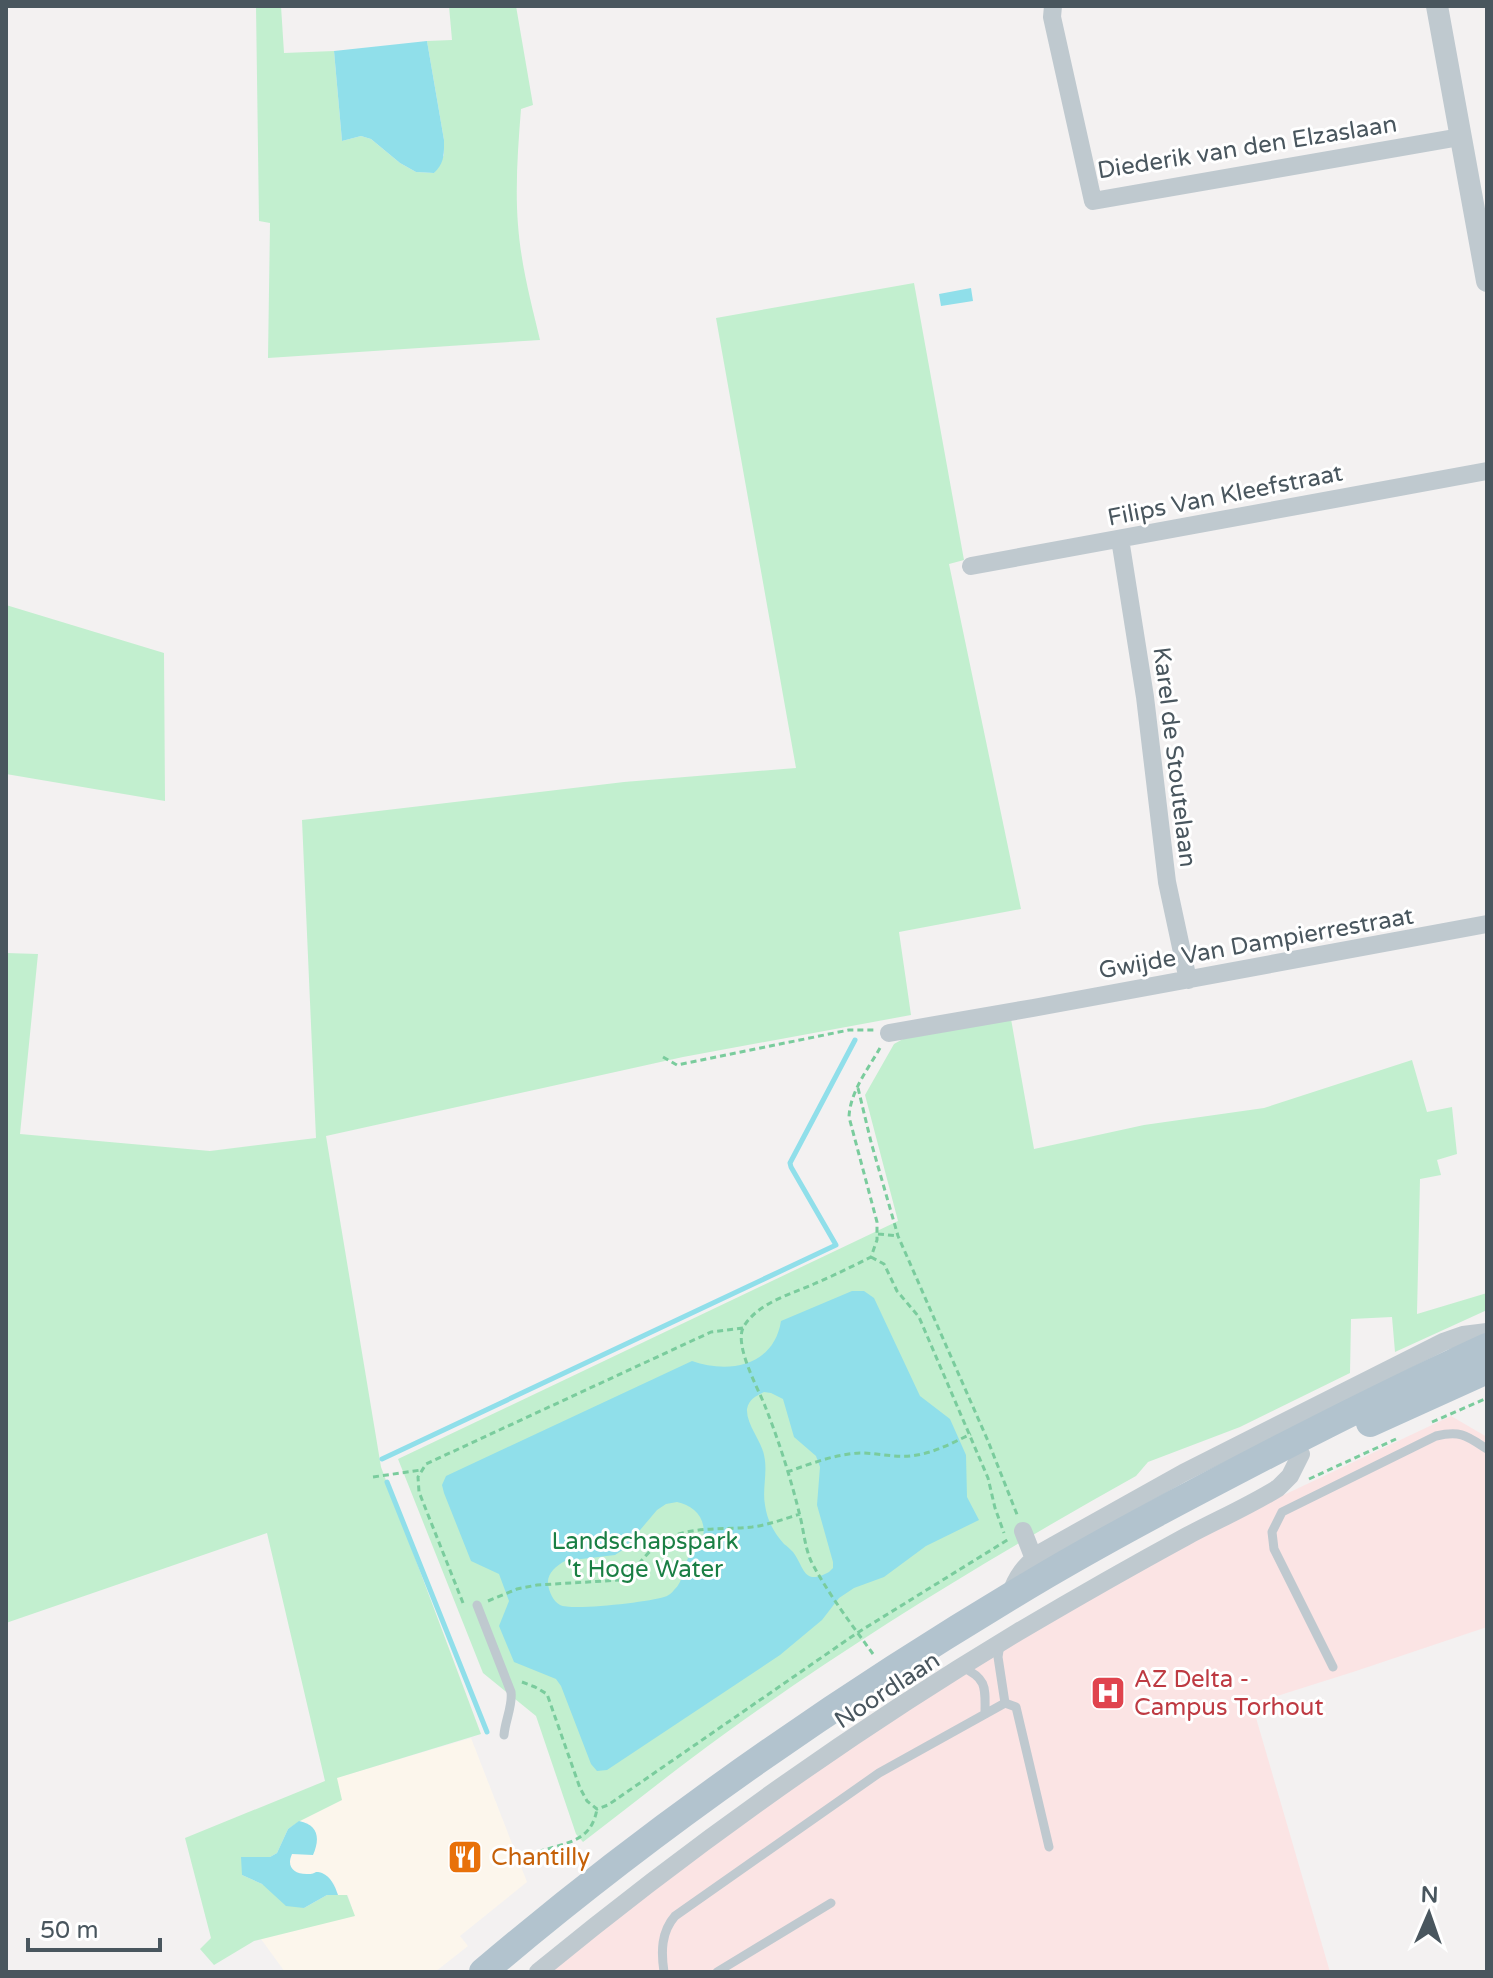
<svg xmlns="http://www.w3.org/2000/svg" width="1493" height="1978" font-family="'Varela Round',sans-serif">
	<rect width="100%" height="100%" fill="#f3f1f1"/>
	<path fill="#fcf6ec" d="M471,1738L527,1882L460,1936L468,1946L435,1972H285L261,1939L354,1915L348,1895H338L334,1883L323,1874L318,1872L308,1875L295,1872L291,1869L289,1861L308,1823L299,1821L341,1800L336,1778Z"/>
	<path fill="#fbe4e4" d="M1451,1416L1487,1437V1627L1356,1671L1252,1704L1330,1972H546L685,1863L875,1729L1004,1647L1233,1519Z"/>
	<path fill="#c2efcf" d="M256,6H281L284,53L334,51L342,141L361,136L371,139L400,163L416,172L434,173L444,155V140L427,41L452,40L449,6H516L533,105L521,109C518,147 515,187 518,225C521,265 531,302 540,340L268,358L270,223L259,221Z
		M914,283L964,560L949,564L1021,909L899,932L911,1015L683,1057L326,1136L381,1467L481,1734L337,1778L342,1800L300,1821L288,1829L277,1853L270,1857L242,1858V1875L262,1884L304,1908L327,1895H347L355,1916L254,1941L214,1965L200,1949L211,1938L185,1838L325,1781L267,1533L6,1623V953L38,954L20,1134L210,1151L316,1138L302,820L624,782L796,768L716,318Z
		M6,605L164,653L165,801L6,774Z
		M1011,1019L1034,1149L1144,1125L1264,1108L1412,1060L1427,1112L1452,1107L1457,1154L1437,1160L1441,1175L1420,1179L1417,1314L1487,1293V1310L1395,1352L1392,1317L1351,1319L1350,1373L1240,1427L1148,1462L1136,1476C995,1555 855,1639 723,1735C676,1769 630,1806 583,1842L576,1834L536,1716L483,1673L398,1459L898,1221L865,1095L894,1044L903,1039Z"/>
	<path fill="#90dfea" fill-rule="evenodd" d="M427,41L444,140C444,153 445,163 434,173L416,172L400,163L371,139L361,136L342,141L334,51Z
		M971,288L973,301L941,306L939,294Z
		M852,1291H864L874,1298L920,1396L950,1419L966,1455L967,1497L979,1520L926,1546L884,1577L854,1588L839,1598L822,1620L780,1655L607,1770L597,1771L591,1764L561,1686L556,1679L514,1662L499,1626L509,1601L499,1574L471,1561L444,1493L442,1485L446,1476L692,1361C729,1374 774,1366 781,1321ZM764,1392L771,1393L783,1399L794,1437L816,1456L820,1467L817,1505L833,1562V1568L829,1572C803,1586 805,1568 793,1552C790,1549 788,1547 784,1544C774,1533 767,1520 765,1505C762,1489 768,1472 764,1455C761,1440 746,1424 747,1409C749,1399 756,1396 764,1392ZM677,1502C693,1505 707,1518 703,1537C701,1546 693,1549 689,1556C683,1567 684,1581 674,1590C672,1593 668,1596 664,1597C649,1602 572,1611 560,1605C553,1601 549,1592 548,1584C547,1573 556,1566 565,1561L615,1555L624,1549L657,1510L666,1504Z
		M299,1821C319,1825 320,1839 313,1855L292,1854C286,1867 294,1875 309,1874C316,1874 314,1870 322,1873C331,1877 335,1886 338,1895H327L304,1908L286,1906L262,1884L242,1875L241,1857H270L277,1853L288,1829Z"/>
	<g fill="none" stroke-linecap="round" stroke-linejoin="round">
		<path stroke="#90dfea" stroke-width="5" d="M382,1459L836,1245L791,1167L790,1163L855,1040
			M387,1482L487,1732"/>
		<path stroke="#7acc9d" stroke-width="3" stroke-dasharray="6 4" stroke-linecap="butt" d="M663,1057L677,1065L849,1030H874
			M858,1088L871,1142L898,1236L988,1441L1018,1517
			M878,1234L898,1236
			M871,1257L884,1264L897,1291L919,1317L988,1478L995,1508L1004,1533
			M1432,1422L1487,1398
			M787,1472C810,1464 835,1454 860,1453C880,1453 899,1459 917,1455C936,1452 954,1442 971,1434
			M373,1477L421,1470
			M1309,1479L1396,1439
			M488,1601L517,1589L537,1585L621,1580C638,1569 647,1549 666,1539C692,1526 724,1530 752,1527C768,1525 784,1519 800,1514
			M463,1603L419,1492L418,1477L426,1464L711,1332L743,1328
			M873,1654C852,1625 829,1595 812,1563C805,1549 804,1532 800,1516C791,1479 779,1441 765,1406C758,1388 733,1344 744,1326C759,1302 792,1294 816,1283C835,1275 853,1266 871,1257L877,1240V1222L849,1117C850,1092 868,1069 880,1048
			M522,1682L535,1687L547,1694L580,1788L587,1801L597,1809L608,1805L857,1633L1009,1539
			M538,1852C566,1842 591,1843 597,1809"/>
		<path stroke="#bfc9cf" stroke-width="9" d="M477,1605L511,1692C513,1705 505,1721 504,1735
			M1000,1644L998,1657L1005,1703
			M962,1667C988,1679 985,1688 985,1714
			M1333,1667L1274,1549L1272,1532L1282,1512L1436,1436C1461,1430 1467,1436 1487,1449
			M664,1972C661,1952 661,1932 675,1916L879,1773L1005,1703L1016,1707L1049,1847
			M717,1972L831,1903"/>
		<path stroke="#bfc9cf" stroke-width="18" d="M1053,6L1052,17L1093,201L1460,137
			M1120,539L1145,697L1167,882L1188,980
			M971,566L1487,471
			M889,1033L1033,1008L1487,924
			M1023,1531L1034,1559
			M1010,1595C1017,1575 1024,1567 1040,1553L1183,1473L1443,1342L1463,1335L1487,1332
			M538,1972C690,1847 850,1733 1018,1632C1074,1599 1130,1567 1187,1536C1217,1520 1249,1506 1278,1488L1290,1476L1301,1454"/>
		<path stroke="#bfc9cf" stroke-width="22" d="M1437,6L1487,281"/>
		<path stroke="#b2c3ce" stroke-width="28" d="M1370,1423L1487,1370
			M483,1972C658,1823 848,1692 1046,1575C1121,1531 1198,1491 1275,1451C1345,1415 1415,1380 1487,1347"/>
	</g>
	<defs>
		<g id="hospital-square" transform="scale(1.8)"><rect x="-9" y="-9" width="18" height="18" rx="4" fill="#e0444e" stroke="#fff"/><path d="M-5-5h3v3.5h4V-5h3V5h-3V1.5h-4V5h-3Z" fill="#fff"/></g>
		<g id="restaurant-square" transform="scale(1.8)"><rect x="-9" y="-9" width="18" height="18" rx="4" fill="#e8710a" stroke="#fff"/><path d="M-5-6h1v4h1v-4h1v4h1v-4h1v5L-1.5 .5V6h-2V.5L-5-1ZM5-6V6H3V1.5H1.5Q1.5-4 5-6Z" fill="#fff"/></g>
	</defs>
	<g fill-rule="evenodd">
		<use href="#hospital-square" x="1108" y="1693"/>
		<use href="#restaurant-square" x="465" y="1857"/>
	</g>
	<g text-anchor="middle" stroke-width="6" stroke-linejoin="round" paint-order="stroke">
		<g font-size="24" fill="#49565e" stroke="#fff">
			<text transform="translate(1247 147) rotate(-9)" y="8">Diederik van den Elzaslaan</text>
			<text transform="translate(1225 495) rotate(-11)" y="8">Filips Van Kleefstraat</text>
			<text transform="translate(1175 757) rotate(83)" y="8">Karel de Stoutelaan</text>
			<text transform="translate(1256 943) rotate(-10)" y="8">Gwijde Van Dampierrestraat</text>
			<text transform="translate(887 1690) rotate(-33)" y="8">Noordlaan</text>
		</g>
		<g font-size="24" fill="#1a7f44" stroke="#fff">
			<text x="645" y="1549">Landschapspark<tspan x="645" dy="28">'t Hoge Water</tspan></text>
		</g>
		<g font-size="24" fill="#be3a42" stroke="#fff" text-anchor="start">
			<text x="1134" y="1687">AZ Delta -<tspan x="1134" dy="28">Campus Torhout</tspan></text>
		</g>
		<g font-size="24" fill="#c56008" stroke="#fff" text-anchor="start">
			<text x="491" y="1865">Chantilly</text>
		</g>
	</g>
	<rect width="1493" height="1978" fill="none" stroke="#49565e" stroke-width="16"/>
	<g transform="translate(1429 1914) rotate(2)" stroke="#ffffff" stroke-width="6" paint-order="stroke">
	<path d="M0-6L14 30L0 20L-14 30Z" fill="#49565e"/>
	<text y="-12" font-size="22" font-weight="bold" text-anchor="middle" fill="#49565e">N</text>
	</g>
	<path d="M28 1938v12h132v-12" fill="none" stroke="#49565e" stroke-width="4"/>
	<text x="40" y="1938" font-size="24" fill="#49565e" stroke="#ffffff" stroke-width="6" paint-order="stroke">50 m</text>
</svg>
